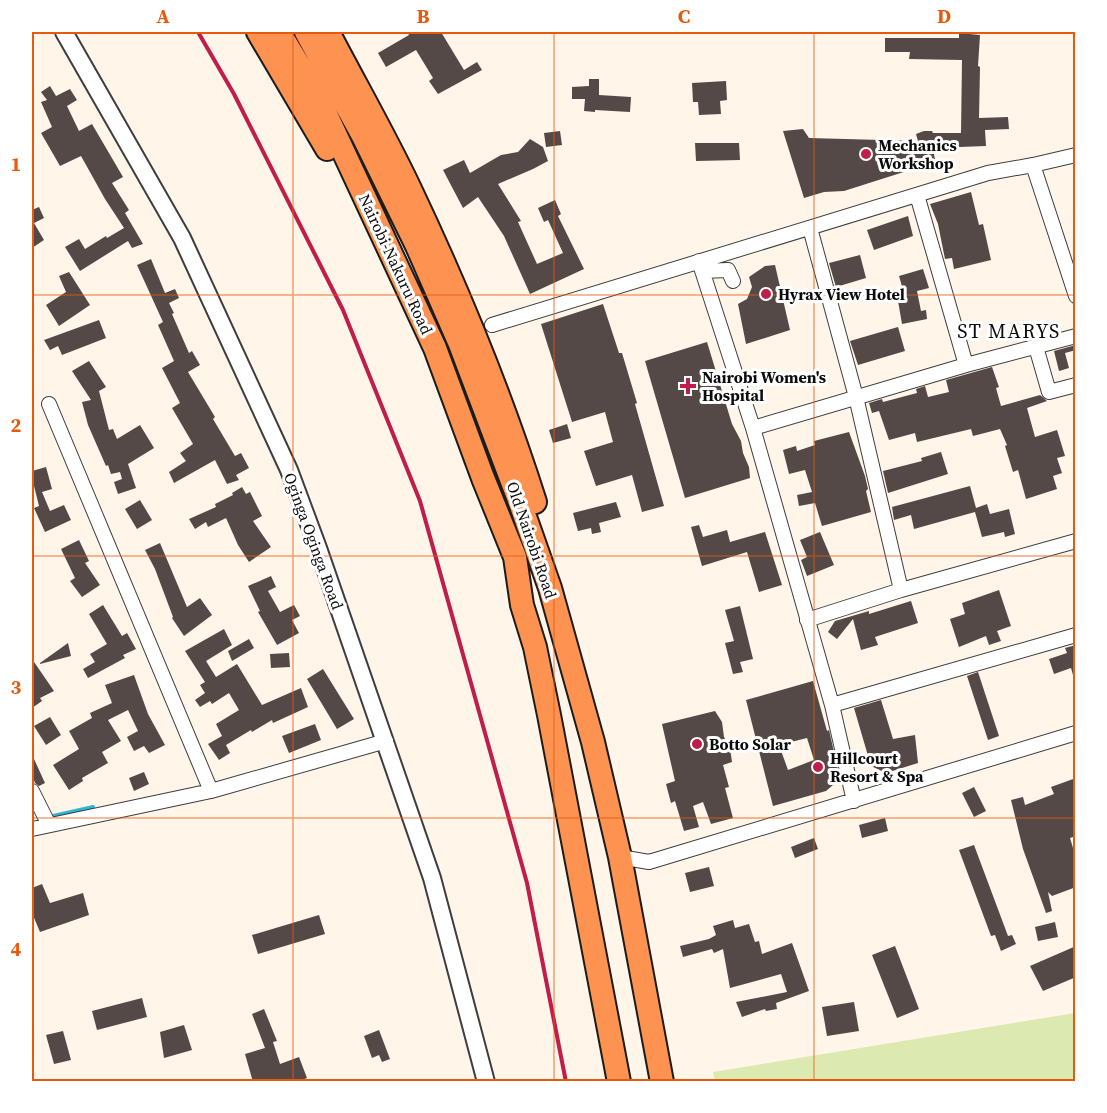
<svg xmlns="http://www.w3.org/2000/svg" width="1107" height="1113" font-family="'Source Serif 4',serif">
	<rect width="100%" height="100%" fill="#fff5e8"/>
	<path fill="#dceab1" d="M1075,1013V1081L715,1082L713,1072Z"/>
	<g fill="none" stroke-linecap="round" stroke-linejoin="round">
		<path stroke="#2eb7d4" stroke-width="4" d="M49,817L93,807"/>
	</g>
	<path fill="#544947" fill-rule="evenodd" d="M407,32H441L464,70L477,62L482,70L438,94L429,81L433,78L416,50L386,67L378,53L409,35Z
		M959,33L980,35L978,66L980,67L979,118L1008,117L1009,129L985,130L986,146L933,148L935,160L909,164L910,170L844,191L824,192L804,198L783,131L803,129L809,138L918,141L916,134L924,131H932L933,133H961L962,60L909,59L910,52H885V38H959Z
		M589,79H599V95L631,97L630,112L595,110V112L584,111L585,99H572V87L589,86Z
		M726,81L727,100L720,101L721,114L699,115L698,102H693L692,83Z
		M50,86L56,96L70,89L77,100L67,106L79,131L92,124L123,177L112,183L129,210L125,213L143,244L132,248L128,241L80,271L65,247L79,239L85,249L106,236L107,238L124,228L105,199L81,156L60,166L41,133L52,127L41,102L47,100L41,92Z
		M560,131L562,145L546,147L544,133Z
		M530,139L543,147L548,161L533,169L498,184L521,221L518,222L537,264L563,253L548,220L544,222L538,208L555,200L561,214L558,216L584,269L530,294L504,236L478,197L463,208L443,170L464,160L470,173L501,155L518,152Z
		M695,143H739L740,160L696,161Z
		M971,192L979,225L983,224L991,260L954,269L952,258L945,259L938,224L930,204Z
		M39,207L44,218L34,223L44,240L32,248V210Z
		M908,216L913,236L874,250L867,230Z
		M860,255L866,278L836,287L829,263Z
		M151,259L165,293L175,289L179,298L169,303L174,313L172,314L189,353L192,351L200,365L188,372L215,417L213,419L235,456L241,453L249,468L236,475L239,480L227,484L215,460L174,483L169,472L186,461L180,453L193,444L172,408L180,403L162,368L174,361L158,325L163,322L137,265Z
		M775,265L790,330L746,344L738,304L747,299L752,287L749,277L765,266Z
		M923,269L929,288L917,291L921,311L926,310L927,319L902,324L898,301L906,300L899,276Z
		M69,272L90,305L59,326L46,305L66,292L59,276Z
		M603,304L619,353H622L637,403L635,404L664,506L642,512L632,475L596,486L584,451L613,442L605,412L572,422L541,324Z
		M99,320L106,338L62,355L58,346L50,350L44,340Z
		M898,327L905,351L858,365L850,341Z
		M707,342L732,424L741,441L743,453L749,467L750,478L685,498L645,361Z
		M1076,345V350L1065,353L1069,368L1059,371L1054,351Z
		M89,361L106,387L99,391L109,430L113,429L117,439L140,425L154,448L128,464L136,488L118,494L114,482L122,479L120,472L111,474L108,465L106,466L88,425L82,402L91,400L72,371Z
		M992,367L999,387L996,388L1001,406L1040,395L1047,401L1027,408L1035,437L1057,430L1065,456L1057,458L1062,473L1053,476L1057,489L1026,499L1018,470L1013,472L1005,446L1007,445L1000,429L973,436L971,429L917,442L915,433L889,440L879,411L872,413L869,403L882,399L883,402L917,393L916,389L925,386L928,397L949,392L946,380Z
		M567,424L571,438L553,443L549,430Z
		M849,432L865,476L868,489L866,491L871,512L822,526L815,503L799,506L797,495L812,492L805,470L789,474L783,450L796,446L797,451L815,445L814,441Z
		M941,452L948,474L888,493L883,471L922,461L921,458Z
		M46,467L52,489L42,492L50,511L64,505L71,520L45,532L34,508L39,506L32,478V471Z
		M970,486L976,508L987,504L990,514L1009,509L1015,534L1005,537L1004,532L982,537L975,512L914,529L911,515L894,520L892,507Z
		M242,487L246,494L250,492L262,516L253,521L271,547L249,562L238,545L226,518L208,527L206,522L195,529L189,519L216,507L215,504L233,495L232,493Z
		M140,500L152,520L137,529L125,509Z
		M616,502L621,517L599,523L601,532L592,534L591,528L578,531L573,513Z
		M699,525L703,537L727,530L730,542L765,532L782,585L759,592L747,552L702,566L691,527Z
		M820,532L834,565L807,576L801,560L807,557L800,540Z
		M79,540L89,561L85,563L100,585L82,597L70,581L75,578L61,549Z
		M160,543L187,607L200,598L212,615L184,636L172,618L173,617L155,569L145,550Z
		M271,576L276,587L268,591L280,612L294,605L300,616L292,620L299,633L277,645L258,612L260,611L248,586Z
		M999,590L1011,626L997,631L1001,641L989,645L986,636L959,647L950,619L965,614L962,603Z
		M911,601L918,623L875,637L878,645L861,650L853,619L837,639L828,632L835,621L869,611V614Z
		M103,605L122,636L127,633L136,649L123,655L125,658L88,678L83,669L95,662L90,654L107,644L89,614Z
		M740,606L753,659L740,662L743,672L733,674L725,643L734,641L725,610Z
		M224,629L232,645L206,661L216,677L237,664L262,705L301,688L308,707L273,723L272,720L252,732L251,730L226,745L230,753L219,760L208,744L222,736L216,724L239,710L229,693L212,704L210,701L200,707L195,700L205,693L200,685L205,682L185,651Z
		M249,639L254,648L232,661L228,651Z
		M68,643L71,656L40,664V663Z
		M1076,645V674L1073,675L1071,668L1054,674L1049,659L1067,653L1065,648Z
		M289,653L290,667L271,668L270,654Z
		M32,659L54,691L40,698L42,701L32,708Z
		M323,669L354,719L337,729L307,679Z
		M978,672L999,736L988,740L967,676Z
		M134,675L148,714L165,745L149,753L144,746L134,751L127,737L138,731L128,710L108,720L121,741L102,752L108,763L82,778L83,781L69,790L53,765L79,749L69,731L92,718L90,713L112,703L105,685Z
		M813,681L827,731L829,730L839,774L833,785L826,791L773,806L746,700ZM807,738L814,760L788,770L779,745Z
		M881,700L893,739L915,735L918,763L886,773L871,766L854,708Z
		M715,711L722,722L724,737L730,748L732,762L723,765L729,787L725,788L733,818L711,824L703,802L693,806L699,827L684,831L675,801L671,803L666,784L675,781L662,724Z
		M50,717L61,735L46,745L34,726Z
		M315,724L321,740L289,753L282,736Z
		M34,759L45,783L39,786L35,783L32,774V760Z
		M144,772L149,784L134,791L129,778Z
		M1076,778V836L1070,838L1076,858V887L1052,896L1048,892L1052,911L1046,913L1023,849L1011,800L1023,797L1025,805L1054,794L1051,787Z
		M974,787L986,811L974,817L962,793Z
		M885,818L888,831L862,838L859,825Z
		M814,838L818,849L795,858L791,847Z
		M974,845L1008,936L1012,935L1016,944L1001,951L995,935L991,936L959,850Z
		M709,867L714,886L690,892L685,873Z
		M42,884L50,903L83,893L89,915L40,932L32,913V888Z
		M319,915L325,934L258,954L252,935Z
		M733,920L735,928L749,924L755,942L759,941L762,954L792,943L809,991L776,1003L777,1009L766,1011L765,1009L742,1017L736,1002L787,992L781,974L730,988L723,949L714,953L712,949L683,957L680,946L709,939L716,935L713,926Z
		M1055,922L1058,937L1038,941L1035,927Z
		M895,946L919,1009L897,1018L872,955Z
		M1076,946V977L1043,991L1030,966Z
		M142,998L147,1017L97,1030L92,1011Z
		M854,1002L859,1031L827,1036L822,1007Z
		M264,1009L277,1041L273,1042L280,1064L299,1057L307,1078L296,1082H253L245,1054L265,1048L252,1014Z
		M184,1025L192,1050L164,1058L160,1032Z
		M379,1030L390,1059L382,1062L379,1055L372,1058L364,1036Z
		M63,1031L71,1060L54,1064L46,1035Z"/>
	<g fill="none" stroke-linecap="round" stroke-linejoin="round">
		<g stroke="#3e3e3e" stroke-width="16">
			<path id="minor" d="M1033,165L1076,155
				M917,195L966,365
				M810,228L856,397L901,590
				M699,261L753,428L832,705L854,801
				M702,271L728,270L733,281
				M492,325L988,173L1033,165L1076,296
				M1036,347L1049,392L1076,385
				M49,404L211,791
				M753,428L966,365L1076,336
				M807,620L901,590L1076,541
				M832,705L1076,635
				M32,791L49,825
				M32,829L211,791L386,741
				M620,857L649,862L1076,733"/>
		</g>
		<g stroke="#3e3e3e" stroke-width="20">
			<path id="tertiary" d="M64,32L182,238L289,470L318,548L432,878L486,1082"/>
		</g>
		<g stroke="#1c1c1c" stroke-width="26">
			<path id="trunk" d="M258,32L327,149
				M279,32L317,95L435,348L483,478L515,557L522,605L535,647L549,715L619,1082
				M306,32L363,136L417,246L460,344L518,497L550,588L593,742L620,857L662,1082
				M328,32C355,84 385,136 410,189C458,290 501,395 535,502"/>
		</g>
		<use href="#minor" stroke="#fff" stroke-width="14"/>
		<use href="#tertiary" stroke="#fff" stroke-width="16"/>
		<use href="#trunk" stroke="#fe9250" stroke-width="22"/>
		<path stroke="#c01d4a" stroke-width="4" d="M198,32L234,94L343,310L420,501L527,883L566,1082"/>
	</g>
	<path fill="none" stroke="#e8590c" stroke-width="1.5" stroke-opacity="0.55" d="M293,32V1082M554,32V1082M814,32V1082M32,295H1076M32,556H1076M32,818H1076"/>
	<g fill="#c01d4a" stroke="#fff" stroke-width="2">
		<circle cx="866" cy="154" r="6"/>
		<circle cx="766" cy="294" r="6"/>
		<path d="M685 377h6v6h6v6h-6v6h-6v-6h-6v-6h6z"/>
		<circle cx="697" cy="744" r="6"/>
		<circle cx="818" cy="767" r="6"/>
	</g>
	<g text-anchor="middle" stroke-width="6" stroke-linejoin="round" paint-order="stroke">
		<g font-size="16" font-weight="bold" fill="#0b0b0b" stroke="#fff" text-anchor="start">
			<text x="878" y="151">Mechanics<tspan x="878" dy="18">Workshop</tspan></text>
			<text x="778" y="300">Hyrax View Hotel</text>
			<text x="702" y="383">Nairobi Women's<tspan x="702" dy="18">Hospital</tspan></text>
			<text x="709" y="750">Botto Solar</text>
			<text x="830" y="764">Hillcourt<tspan x="830" dy="18">Resort &amp; Spa</tspan></text>
		</g>
		<g font-size="16" fill="#0b0b0b" stroke="#fff">
			<text transform="translate(396 264) rotate(65)" y="6">Nairobi-Nakuru Road</text>
			<text transform="translate(532 540) rotate(71)" y="6">Old Nairobi Road</text>
			<text transform="translate(314 541) rotate(70)" y="6">Oginga Oginga Road</text>
		</g>
		<g font-size="20" letter-spacing="1.5" fill="#0b0b0b" stroke="#fff">
			<text x="1009" y="338">ST MARYS</text>
		</g>
	</g>
	<rect width="1107" height="1113" fill="none" stroke="#ffffff" stroke-width="66"/>
	<rect x="33" y="33" width="1041" height="1047" fill="none" stroke="#e8590c" stroke-width="2"/>
	<g font-size="20" text-anchor="middle" font-weight="bold" fill="#e8590c">
		<text x="163" y="23">A</text>
		<text x="423" y="23">B</text>
		<text x="684" y="23">C</text>
		<text x="944" y="23">D</text>
		<text x="16" y="171">1</text>
		<text x="16" y="432">2</text>
		<text x="16" y="694">3</text>
		<text x="16" y="956">4</text>
	</g>
</svg>
